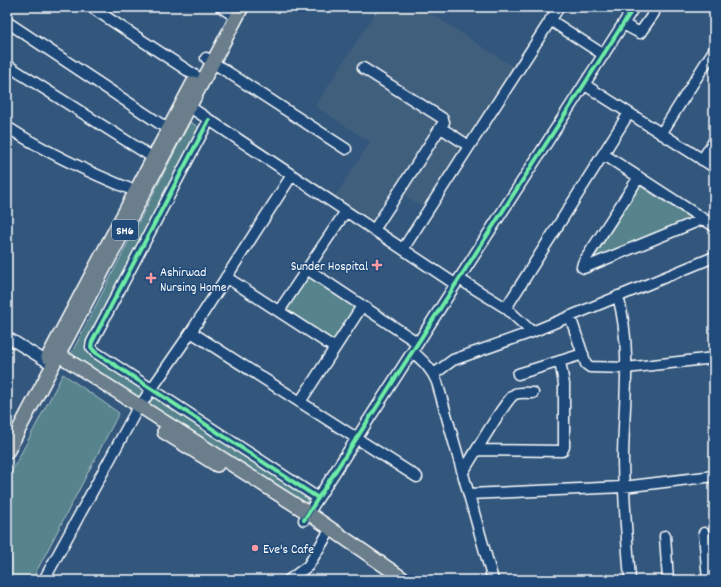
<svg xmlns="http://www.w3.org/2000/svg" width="721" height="587" font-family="Dekko,sans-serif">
	<rect width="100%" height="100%" fill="#32567c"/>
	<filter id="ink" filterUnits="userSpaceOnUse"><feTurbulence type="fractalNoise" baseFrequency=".025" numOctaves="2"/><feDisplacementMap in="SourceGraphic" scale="8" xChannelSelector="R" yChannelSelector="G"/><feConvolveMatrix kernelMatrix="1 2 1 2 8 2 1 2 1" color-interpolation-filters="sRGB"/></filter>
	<g filter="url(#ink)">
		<path fill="#405e7d" d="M379,7H421L514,67L423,207L401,194L381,226L335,196L370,142L315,106Z"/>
		<path fill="#57838c" stroke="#abc1c6" d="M190,122L206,131L90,352L149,390L142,401L71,354Z
			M640,186L690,218L592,261Z
			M309,275L357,306L333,342L286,311Z
			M63,374L119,413L32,580H7V480Z
			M155,394L310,497L305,505L148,405Z"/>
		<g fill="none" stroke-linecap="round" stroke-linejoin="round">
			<g stroke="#fff" stroke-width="13">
				<path id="minor" d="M91,7L196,76
					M221,7L230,13
					M550,20L604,55
					M7,22L168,129
					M623,24L640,33L654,13V11L649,7
					M206,58L346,149
					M7,65L152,157
					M363,68L442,118L444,122L374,230
					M585,85L714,167
					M184,103L455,284
					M209,120L92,342L91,347L95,352L318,498
					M7,127C47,153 90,173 135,191
					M441,128L469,146
					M661,134L714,50
					M603,154L714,226
					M702,160L714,141
					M639,177L583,263L582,267L584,268L703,219
					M403,249L559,7
					M307,269L418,343
					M226,277L335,348
					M459,279L506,308L532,332
					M618,296C632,348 624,402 623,455C623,496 627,538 630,580
					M506,308L629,113
					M279,311L346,211
					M570,316L586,364L590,367L626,368L714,358
					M191,332L417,477
					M7,337L46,361
					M413,352C423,361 432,369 437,382L493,580
					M434,374L453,360L532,332L714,257
					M518,374L583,354
					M300,402L362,306
					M477,450L562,451L564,447V384L560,361
					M463,472C471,460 506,398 515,394C520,392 528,393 533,393
					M469,494L623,487L714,476
					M304,520L634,7
					M704,533L708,580
					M665,536L668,580
					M44,580L135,413L191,332L292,175
					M289,580L308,566L327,535"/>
			</g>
			<g stroke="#fff" stroke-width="16">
				<path id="major" d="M53,351L308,513L405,580
					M48,357L193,83
					M164,432L217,465
					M7,452L242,7"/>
			</g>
			<use href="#minor" stroke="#1f4a7a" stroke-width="10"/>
			<use href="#major" stroke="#6b7e8b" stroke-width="13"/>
			<g stroke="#1f4a7a" stroke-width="6">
				<path id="cycleway" d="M209,120L92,342L91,347L95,352L318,498
					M304,520L634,7"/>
			</g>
			<use href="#cycleway" stroke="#6deda7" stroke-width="4"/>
		</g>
	</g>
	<g fill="#ff9aa2" stroke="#1f4a7a" stroke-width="1.5">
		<path d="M375 259h4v4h4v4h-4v4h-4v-4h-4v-4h4z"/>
		<path d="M149 272h4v4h4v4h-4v4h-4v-4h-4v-4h4z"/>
		<circle cx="255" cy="548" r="4"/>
	</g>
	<g text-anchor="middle" stroke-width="3" stroke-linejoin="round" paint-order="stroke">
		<rect fill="#1f4a7a" stroke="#bcc9d7" stroke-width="1" x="112" y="220" width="26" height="20" rx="3"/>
		<g font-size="12" font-weight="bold" fill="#fff">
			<text x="125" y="234">SH6</text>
		</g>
		<g font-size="13" fill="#fff" stroke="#1f4a7a" text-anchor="start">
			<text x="368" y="270" text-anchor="end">Sunder Hospital</text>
			<text x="160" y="276">Ashirwad<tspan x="160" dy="15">Nursing Home</tspan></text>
			<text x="263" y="553">Eve's Cafe</text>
		</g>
	</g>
	<rect width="721" height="587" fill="none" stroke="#1f4a7a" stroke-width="24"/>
	<rect x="12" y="12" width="697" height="563" fill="none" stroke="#fff" stroke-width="1.5" filter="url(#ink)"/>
</svg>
